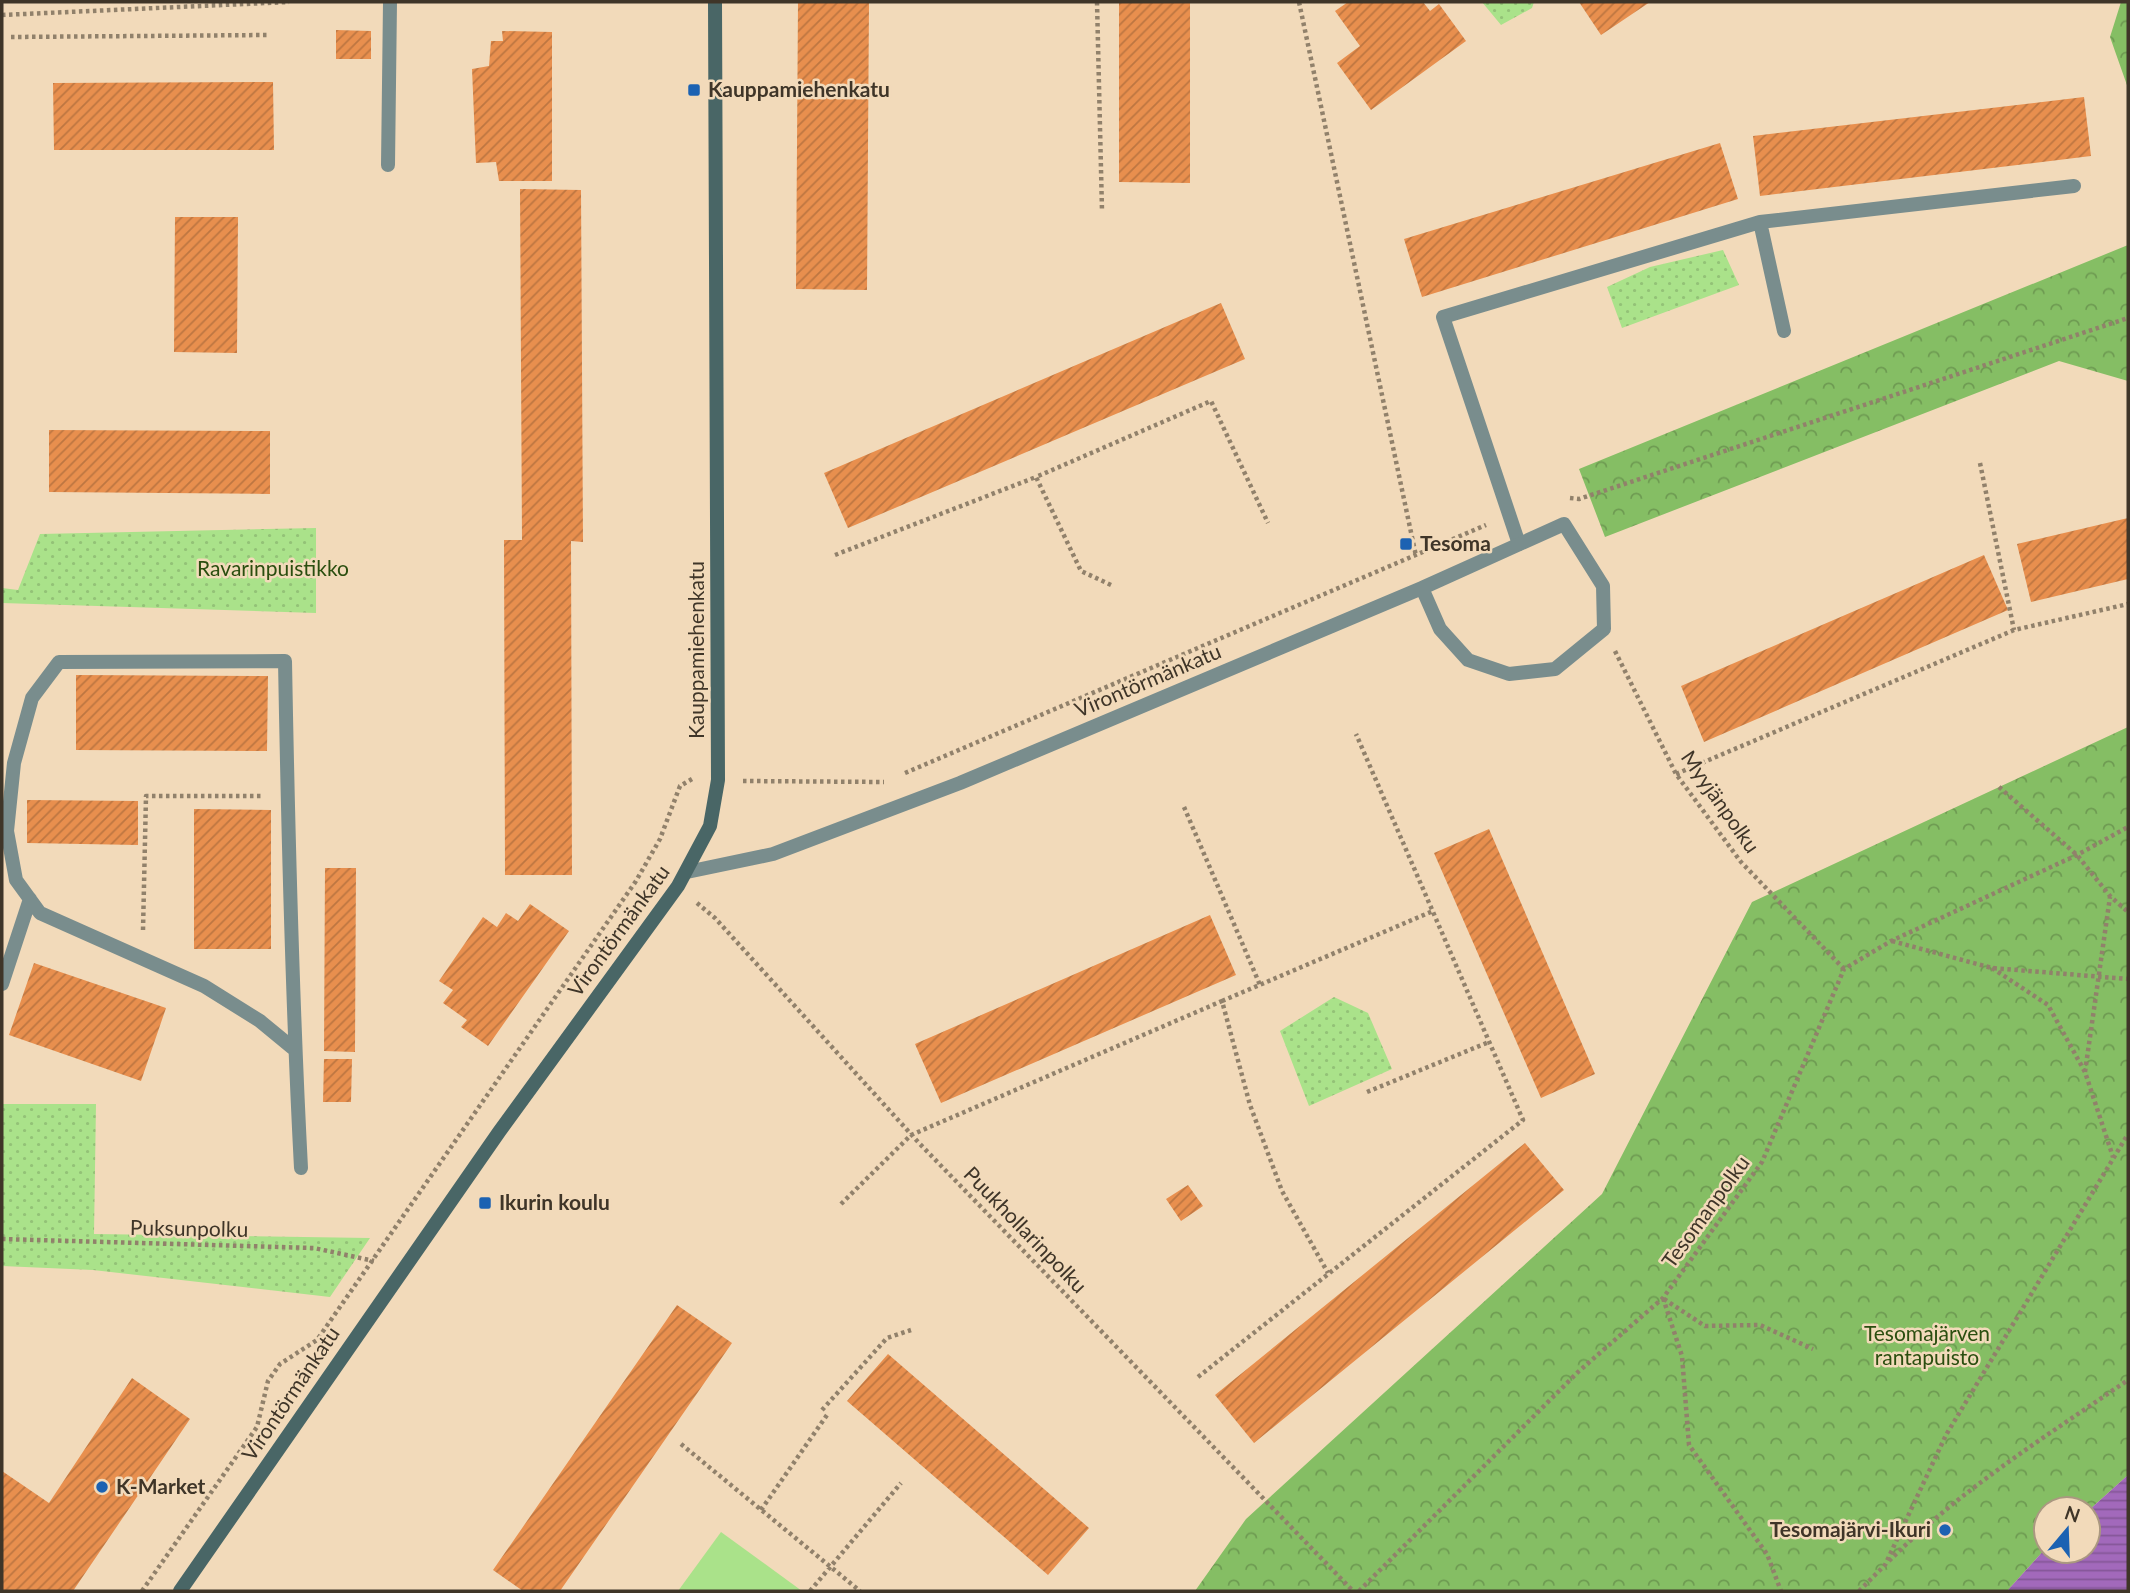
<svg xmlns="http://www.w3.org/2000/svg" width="2130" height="1593" font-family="Lato,sans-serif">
	<defs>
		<pattern id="green-dots" width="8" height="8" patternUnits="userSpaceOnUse" patternTransform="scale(1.75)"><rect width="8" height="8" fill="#aae28a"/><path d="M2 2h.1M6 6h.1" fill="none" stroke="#93c277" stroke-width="1.8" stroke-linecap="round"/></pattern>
		<pattern id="forest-crowns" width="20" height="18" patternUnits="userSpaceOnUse" patternTransform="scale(1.75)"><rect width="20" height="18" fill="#85be64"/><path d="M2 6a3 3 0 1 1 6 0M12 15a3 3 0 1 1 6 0" fill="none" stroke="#6e9b52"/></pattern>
		<pattern id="water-rules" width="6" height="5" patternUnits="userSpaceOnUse" patternTransform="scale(1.75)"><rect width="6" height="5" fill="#a269bb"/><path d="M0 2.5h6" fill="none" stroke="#855798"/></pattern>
		<pattern id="building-hatch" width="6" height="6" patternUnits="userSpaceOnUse" patternTransform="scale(1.75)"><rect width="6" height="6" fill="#e88f4e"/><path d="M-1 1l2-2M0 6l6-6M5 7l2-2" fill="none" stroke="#bd7641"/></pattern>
	</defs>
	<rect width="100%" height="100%" fill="#f2daba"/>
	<path fill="url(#green-dots)" d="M1482,2H1534L1532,8L1501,25Z
		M1723,250L1739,285L1622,328L1607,287L1650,267Z
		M316,528V613L2,603V588L18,590L40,534Z
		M1334,997L1368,1013L1392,1069L1309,1106L1280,1031Z
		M2,1104H96L94,1234L370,1238L330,1297L93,1270L2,1266Z"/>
	<path fill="url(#forest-crowns)" d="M2121,2H2128V88L2110,37Z
		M2128,245V381L2059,361L1605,537L1579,469Z
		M2128,727V1475L2088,1511L2046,1509V1548L2007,1591H1195L1246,1519L1602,1194L1752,902Z"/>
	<path fill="#aae28a" d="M721,1532L802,1591H678Z"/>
	<path fill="url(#water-rules)" d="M2128,1475V1591H2007L2046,1548V1551H2088V1511Z"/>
	<path fill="url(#building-hatch)" d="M798,2H869L867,290L796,289Z
		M1119,2H1190V183L1119,182Z
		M1348,2H1423L1430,11L1439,4L1466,41L1371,110L1337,63L1360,46L1335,11Z
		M1579,2H1650L1601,35Z
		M336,30L371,31V59H336Z
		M502,31L552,32V181H499L496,162L476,163L472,69L489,66L491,41H503Z
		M273,82L274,150H54L53,83Z
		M2084,97L2091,156L1760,196L1753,136Z
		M1720,143L1738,199L1422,297L1404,239Z
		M520,189L581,190L583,542L571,541L572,875H505L504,540H522Z
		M175,217H238L237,353L174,352Z
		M1221,303L1245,359L848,528L824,473Z
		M49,430L270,431V494L49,492Z
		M2128,518V579L2031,602L2017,544Z
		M1984,555L2008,610L1704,742L1681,686Z
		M76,675L268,676L267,751L76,750Z
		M27,800L138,801V845L27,843Z
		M194,809L271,810V949H194Z
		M1489,829L1595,1074L1541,1098L1434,853Z
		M325,868H356L355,1052L324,1051Z
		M530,904L569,931L488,1046L461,1027L467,1020L443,1003L453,990L439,981L483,917L497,927L506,913L518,921Z
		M1210,915L1236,975L941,1103L915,1044Z
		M34,963L166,1008L141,1081L9,1035Z
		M324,1059H352L351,1102H323Z
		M1525,1143L1564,1190L1254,1443L1215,1395Z
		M1188,1185L1203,1206L1181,1221L1166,1199Z
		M677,1305L732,1343L560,1591H523L493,1570Z
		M888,1354L1089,1528L1048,1575L847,1401Z
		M132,1378L190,1419L73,1591H2V1471L49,1503Z"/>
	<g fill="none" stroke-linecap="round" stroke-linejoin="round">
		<path stroke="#91816b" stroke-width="4.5" stroke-dasharray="3.5 3.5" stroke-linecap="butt" d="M1097,2L1102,211
			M1299,2L1416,556
			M2,15L289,2
			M11,37L268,35
			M1980,463L2014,630
			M1570,498L1579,499L2128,318
			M835,555L1036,477
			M1111,585L1081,571L1036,477L1211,401L1268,523
			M1615,651L1676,774L1741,862L1844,969
			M905,773L1486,525
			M1676,774L2014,630L2128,604
			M743,781L884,782
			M1999,787L2077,855L2110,896L2128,912
			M1184,807L1260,985
			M697,903L715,918L919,1143L1353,1591
			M143,930L146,796H263
			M1892,941L1992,968L2128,979
			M1992,968L2048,1005L2085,1072L2113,1157
			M1222,1001L1433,911
			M2085,1072L2110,897
			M1367,1092L1489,1042
			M841,1204L911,1135L1222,1001L1250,1105L1282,1191L1328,1273
			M2,1239L314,1248L374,1261
			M1663,1298L1682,1356L1689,1445L1767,1554L1781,1591
			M1664,1299L1705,1326L1760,1325L1813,1349
			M1198,1377L1523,1120L1356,734
			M822,1410L887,1338L911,1330
			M681,1444L860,1591
			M761,1510L827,1415
			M1889,1561C1960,1490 2045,1437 2128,1380
			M142,1591L257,1427L268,1381L280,1364L317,1340L636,881L660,839L680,786L692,779
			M810,1591L901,1483
			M1359,1591L1578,1372L1663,1298L1762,1162L1844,969L1891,941L2077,855L2128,827
			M1859,1591L1885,1565L1946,1435L2128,1134"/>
		<path stroke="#798d8d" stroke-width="14" d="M388,165L390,2
			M1760,222L1784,331
			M1519,544L1443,317L1760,222L2074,186
			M2,984L30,899
			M294,1049L260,1021L204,986L40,913L16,880L7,831L14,763L32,698L59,662L285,661C288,830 292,998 301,1168"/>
		<path stroke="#798d8d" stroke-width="14" d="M687,872L773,854L960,783L1422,588L1564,524L1603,586L1604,629L1555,669L1509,674L1468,660L1440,629L1422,588"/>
		<path stroke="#496666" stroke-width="14" d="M180,1591L499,1132L678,886L710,826L718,780L715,2"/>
	</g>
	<g fill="#1c62b2" stroke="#f2daba" stroke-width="2.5">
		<rect x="687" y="83" width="14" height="14" rx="3.5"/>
		<rect x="1399" y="537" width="14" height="14" rx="3.5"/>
		<rect x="478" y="1196" width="14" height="14" rx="3.5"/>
		<circle cx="102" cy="1487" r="7"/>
		<circle cx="1945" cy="1530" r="7"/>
	</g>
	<g text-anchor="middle" stroke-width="5" stroke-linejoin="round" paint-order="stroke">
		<g font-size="21" font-weight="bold" fill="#3f3528" stroke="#f2daba" text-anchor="start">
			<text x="708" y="97">Kauppamiehenkatu</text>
			<text x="1420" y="551">Tesoma</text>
			<text x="499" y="1210">Ikurin koulu</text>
			<text x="116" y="1494">K-Market</text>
			<text x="1931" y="1537" text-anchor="end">Tesomajärvi-Ikuri</text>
		</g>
		<g font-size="21" fill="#2a4e0f" stroke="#f2daba">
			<text x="273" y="576">Ravarinpuistikko</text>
			<text x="1927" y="1341">Tesomajärven<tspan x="1927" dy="24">rantapuisto</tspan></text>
		</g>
		<g font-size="21" fill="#3f3528" stroke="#f2daba">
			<text transform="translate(697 650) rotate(-90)" y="7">Kauppamiehenkatu</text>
			<text transform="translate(1148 681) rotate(-23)" y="7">Virontörmänkatu</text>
			<text transform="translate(1720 802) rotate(55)" y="7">Myyjänpolku</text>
			<text transform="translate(619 931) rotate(-54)" y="7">Virontörmänkatu</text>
			<text transform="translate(1706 1212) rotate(-54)" y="7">Tesomanpolku</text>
			<text transform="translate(189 1229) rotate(1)" y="7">Puksunpolku</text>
			<text transform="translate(1025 1230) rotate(46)" y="7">Puukhollarinpolku</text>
			<text transform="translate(291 1394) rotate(-56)" y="7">Virontörmänkatu</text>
		</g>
	</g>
	<rect width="2130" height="1593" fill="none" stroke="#3f3528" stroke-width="7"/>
	<g transform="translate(2067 1530) rotate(19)"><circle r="33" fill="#f2daba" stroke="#aa9880" stroke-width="2"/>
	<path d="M0-5L12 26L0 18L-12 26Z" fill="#1c62b2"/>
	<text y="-10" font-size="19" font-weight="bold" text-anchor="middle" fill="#3f3528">N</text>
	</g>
</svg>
